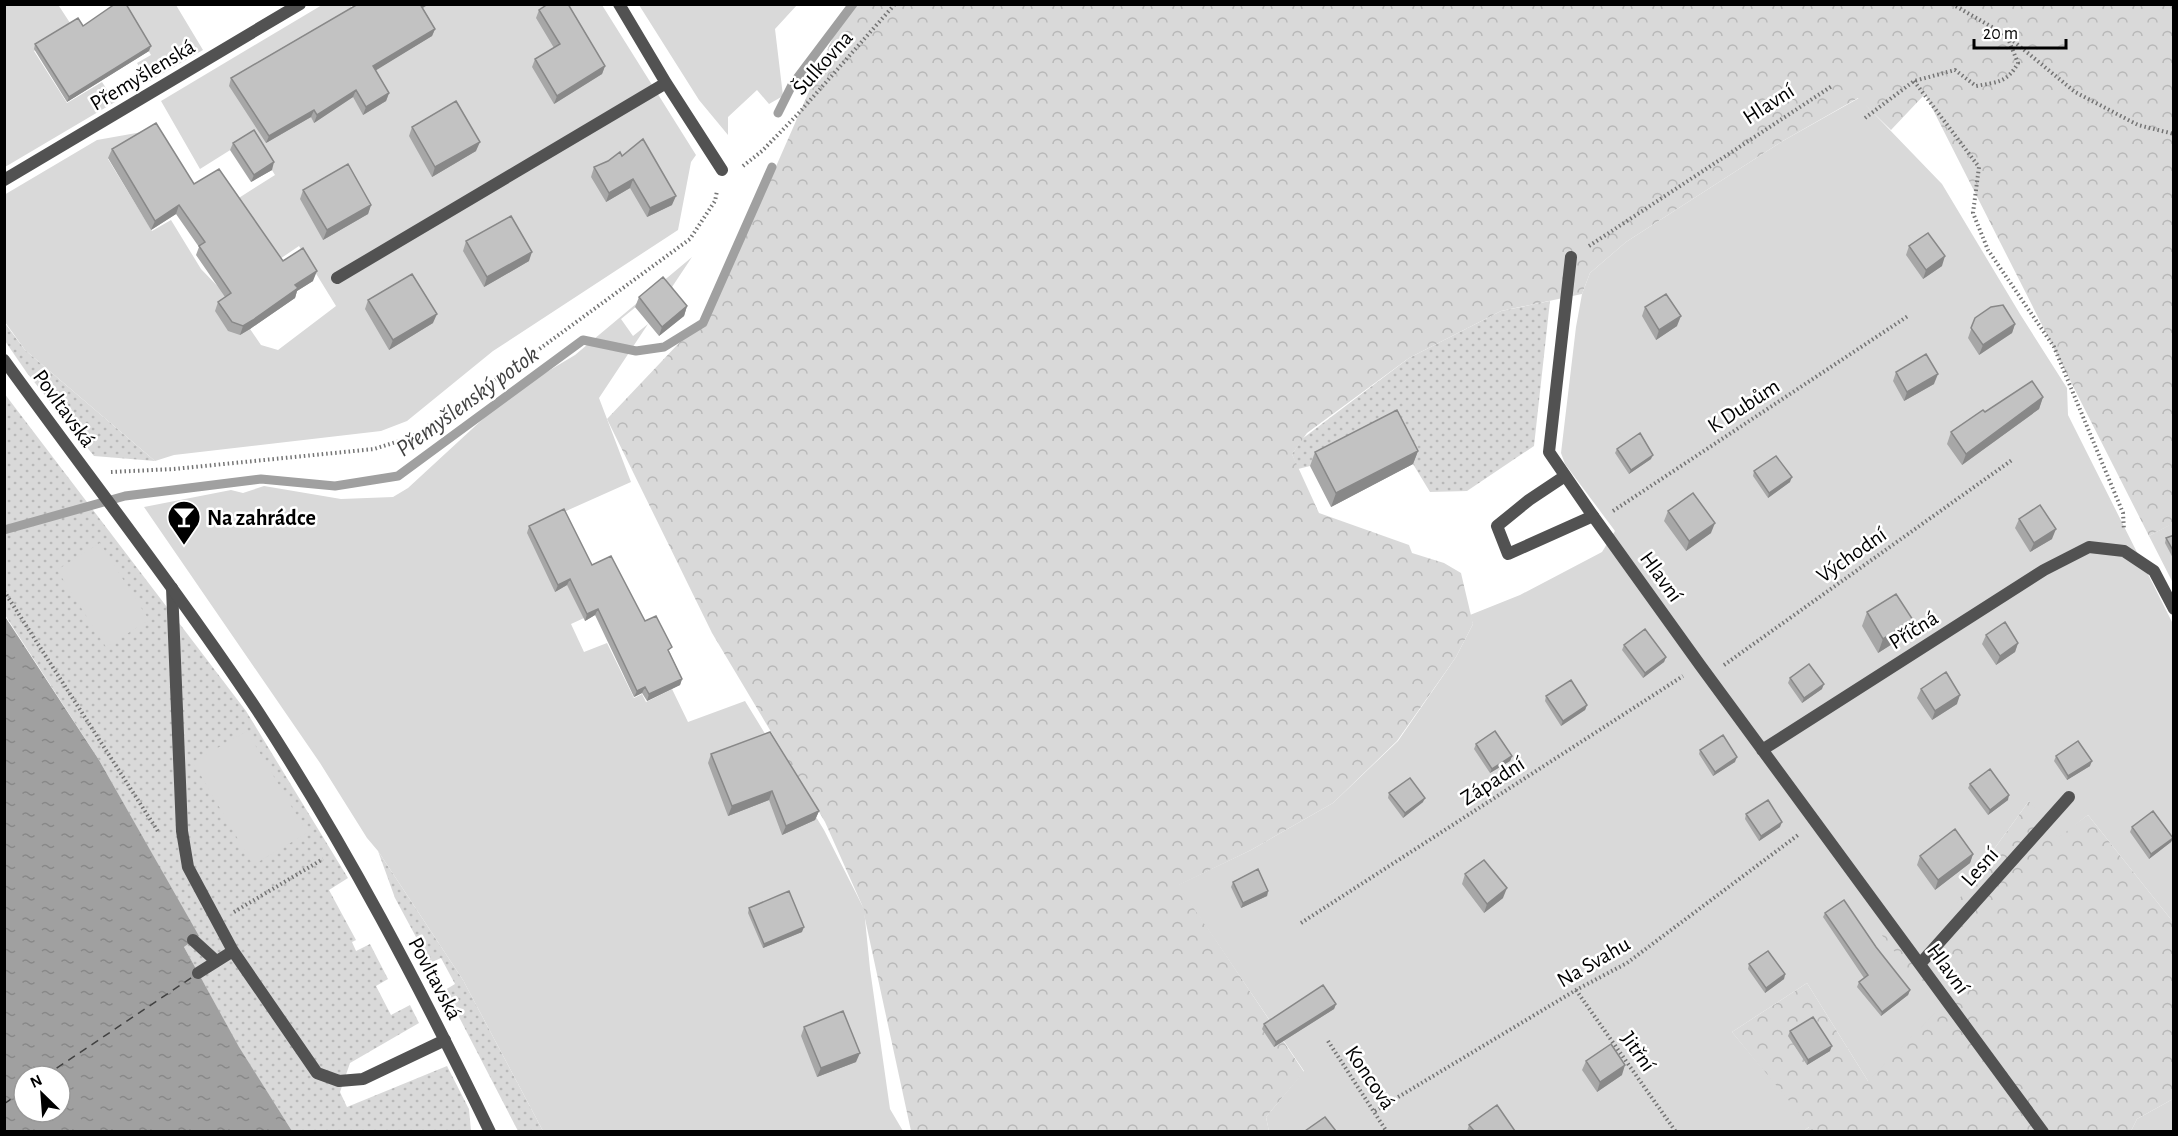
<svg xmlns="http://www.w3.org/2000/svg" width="2178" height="1136" font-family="'Alegreya Sans',sans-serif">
	<defs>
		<pattern id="grass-dots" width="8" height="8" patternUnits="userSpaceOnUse" patternTransform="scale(1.5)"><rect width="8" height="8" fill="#d9d9d9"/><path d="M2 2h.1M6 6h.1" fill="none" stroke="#b8b8b8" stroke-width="1.8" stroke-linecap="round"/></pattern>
		<pattern id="forest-crowns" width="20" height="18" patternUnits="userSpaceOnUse" patternTransform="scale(1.5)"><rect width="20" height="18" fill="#d9d9d9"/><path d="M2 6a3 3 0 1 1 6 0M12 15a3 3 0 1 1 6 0" fill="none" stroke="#b8b8b8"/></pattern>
		<pattern id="water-ripples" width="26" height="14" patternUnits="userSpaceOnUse" patternTransform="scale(1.5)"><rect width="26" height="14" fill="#a0a0a0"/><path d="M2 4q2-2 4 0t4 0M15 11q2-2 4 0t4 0" fill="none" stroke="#888"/></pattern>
	</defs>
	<rect width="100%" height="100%" fill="#fff"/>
	<path fill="url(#grass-dots)" d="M1550,301L1534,446L1467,491L1430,492L1413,464L1310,466L1298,469L1292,454L1302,439L1409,358L1501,311Z
		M4,322L25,350L155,461L94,456L27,373L5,341Z
		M4,393L246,711L348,878L329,890L356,940L352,942L356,951L370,944L388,979L376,986L391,1015L410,1005L419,1023L350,1063L340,1092L347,1107L447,1066L469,1109L471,1131H292L239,1048L184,947L198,936L99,760L5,615Z
		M378,851L463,980L543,1131H518L445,990L455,984L441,958L430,963L395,898Z"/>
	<path fill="url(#forest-crowns)" d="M847,5H2173L2174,523L2149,536L1925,94L1891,130L1858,98L1781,142L1626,242L1590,273L1582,294L1501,311L1409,358L1307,433L1292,454L1319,513L1409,545L1412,553L1444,563L1461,573L1473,624L1456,657L1397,741L1333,803L1251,850L1179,885L1304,1072L1266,1117L1269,1131H911L862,905L825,822L712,633L607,419L715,305Z
		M2029,801L2067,830L2088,815L2173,922V1099L2137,1119L2131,1131H1804L1809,1127L1732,1032L1807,983L1868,1081L1880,934L1981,867Z"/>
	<path fill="#d9d9d9" d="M4,5H66L59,6L72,26L34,51L67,103L102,82L115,102L5,167Z
		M121,5H176L203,50L148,82L137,63L151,55Z
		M322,5H350L355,13L386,5H602L696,155L691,162L678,230L493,351L407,421L381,431L174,455L155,461L25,350L5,322L4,195L97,140L142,132L108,159L152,231L171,220L201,269L229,298L261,345L278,350L336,306L299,246L237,288L234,201L275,175L251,137L200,169L161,101Z
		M639,5H797L775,29L783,96L769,104L757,90L728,117V135L699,100Z
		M1859,98L1942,184L2020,314L2067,388L2068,415L2173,624V922L2088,815L2058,838L2029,801L1981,867L1928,945L1881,934L1939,1009L1868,1081L1807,983L1732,1032L1810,1126L1804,1131L1269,1132L1266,1117L1304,1071L1178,885L1251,850L1333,803L1398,741L1456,657L1473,624L1470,615L1520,595L1602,552L1615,531L1565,464L1561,453L1576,327L1582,294L1590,273L1626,242L1781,142Z
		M692,257L666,296L659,288L621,319L633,336L648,324L599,398L631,482L528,528L555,587L568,583L584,618L571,624L584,652L607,643L634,698L642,694L646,702L672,689L688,722L745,701L824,830L864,909L870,969L890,1109L903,1131H543L463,980L378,851L367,838L320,763L144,507L231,490L243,493L264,486L341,499L393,497L408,488L510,394L575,355Z
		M2173,523V583L2149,536Z
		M100,543L149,620L106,647L57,570Z
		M247,731L307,833L253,865L193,762Z
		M2173,1099V1131H2131L2137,1119Z"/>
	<path fill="url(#water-ripples)" fill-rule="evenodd" d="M4,615L99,760L199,936L184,947L239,1047L292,1131H5ZM24,1076H60V1112H24Z"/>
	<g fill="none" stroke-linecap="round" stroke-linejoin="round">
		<path stroke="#a0a0a0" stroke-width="9" d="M778,113L792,85L853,4
			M4,530L125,496L261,479L335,486L398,476L583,340L636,351L664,347L703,323L772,167"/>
		<path stroke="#414141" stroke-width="1.5" stroke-dasharray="8 6" stroke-linecap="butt" d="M45,1076L194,976
			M4,1104L24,1090"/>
		<path stroke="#747474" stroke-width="4" stroke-dasharray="1.5 3" stroke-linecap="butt" d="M1952,4L2006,35L2075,92L2138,125L2174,134
			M1914,81L1979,167L1973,213L1988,250L2054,347L2123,513L2124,530
			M1865,118L1914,81L1955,70L1976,86C1997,82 2007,83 2018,63L2007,36
			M743,166L762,151L798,114L895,4
			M1589,246L1832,86
			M111,472L174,469L374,449L412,437L527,358L690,239L715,201L717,191
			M1613,511L1908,316
			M4,591L159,833
			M1724,665L2012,460
			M234,912L323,859
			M1301,923L1683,676
			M1576,990L1676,1132
			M1328,1041L1387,1132
			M1375,1111L1576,990L1627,963L1798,835
			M1812,1132L1815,1130"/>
		<path stroke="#525252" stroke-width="12" d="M1565,476L1529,500L1497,526L1508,554L1593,516
			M172,588L182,831L188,867L233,951L317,1073L339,1081L363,1079L445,1040
			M193,940L216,961
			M198,973L233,951"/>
		<path stroke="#525252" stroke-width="12" d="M619,4L666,83L722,170
			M4,180L300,4
			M1571,257L1549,452L1593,516L1700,665L2043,1132
			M337,278L666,83
			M4,360C88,476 177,590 257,710C345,844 420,987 490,1132
			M1762,750L2044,570L2089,547L2124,551L2154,571L2174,609
			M1920,964L2069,797"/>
	</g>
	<path fill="#a7a7a7" d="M358,4H429L423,8L435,29L432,36L375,70L389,93L386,101L363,115L353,97L314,123L311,117L266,143L229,86L231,78Z
		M539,10L605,66L602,74L554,104L532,67L535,59L554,48L536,18Z
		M83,26L149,51L67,102L34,49L35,44Z
		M412,127L476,151L432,177L409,136Z
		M233,143L272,170L251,182L230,150Z
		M112,149L194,184L283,261L313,281L297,291L295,298L250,329L240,335L228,331L215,311L218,302L225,297L196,255L199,247L176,214L151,230L108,158Z
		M622,156L672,205L647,217L630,188L606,202L591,177L594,167Z
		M303,190L371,205L368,214L323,240L300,199Z
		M466,241L529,261L484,287L463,251Z
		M1909,246L1942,266L1923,279L1906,255Z
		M639,297L687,306L684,316L659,336L635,307Z
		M368,300L433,323L389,350L365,309Z
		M1645,307L1677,326L1656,340L1642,316Z
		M1975,318L2015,324L2012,333L1979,355L1968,338Z
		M1896,372L1934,384L1904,401L1893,381Z
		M2043,397L2039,409L1962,465L1947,444L1951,432L1985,412Z
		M1617,449L1651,459L1629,474L1615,453Z
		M1418,451L1413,464L1331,507L1310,466L1315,452Z
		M1754,471L1790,482L1768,498L1753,476Z
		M1668,511L1711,533L1686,551L1664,521Z
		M2019,519L2052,539L2030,552L2015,528Z
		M529,526L592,565L645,621L670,653L682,679L680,685L647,701L642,693L634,697L595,615L585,621L567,585L555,592L527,533Z
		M2174,535V560L2165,543L2166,538Z
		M1867,612L1913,620L1908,634L1878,653L1862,626Z
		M1986,635L2018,643L2015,652L1996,665L1982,644Z
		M1624,645L1666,657L1664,662L1643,678L1622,650Z
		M1790,678L1822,689L1802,703L1788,683Z
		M1921,689L1957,704L1932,720L1917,698Z
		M1546,696L1587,705L1585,710L1561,726L1545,701Z
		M1476,744L1512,756L1510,761L1490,773L1474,749Z
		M1700,750L1735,762L1713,776L1699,754Z
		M711,754L819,811L815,820L782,835L769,800L728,816L708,763Z
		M2056,756L2090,766L2067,780L2054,761Z
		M1970,784L2008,800L1988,815L1968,788Z
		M1389,793L1423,802L1403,818L1388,798Z
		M1746,814L1780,827L1759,841L1745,819Z
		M2132,827L2173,838L2171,842L2149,859L2130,832Z
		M1973,854L1970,863L1935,890L1917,865L1920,856Z
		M1465,874L1503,898L1484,913L1462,884Z
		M1233,882L1268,891L1267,896L1241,908L1231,887Z
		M749,908L802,932L763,948L748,913Z
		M1825,913L1910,990L1908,995L1881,1016L1857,987L1859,982L1864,978L1823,917Z
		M1749,964L1785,974L1784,979L1765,993L1748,969Z
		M1336,1004L1334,1009L1274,1047L1262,1029L1264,1024Z
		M804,1027L856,1062L817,1077L801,1036Z
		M1790,1031L1830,1051L1807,1065L1788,1036Z
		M1586,1061L1622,1075L1597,1092L1582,1070Z
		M1469,1125L1515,1131H1467Z"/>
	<path fill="#888" d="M420,4H429L417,11Z
		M435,29L432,36L370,74L373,66Z
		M151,46L149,51L67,102L69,97Z
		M605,66L602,74L554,104L557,96Z
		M356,90L353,97L314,123L317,115Z
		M389,93L386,101L363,115L366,107Z
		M314,110L311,117L266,143L269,136Z
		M480,142L476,151L432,177L435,167Z
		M274,162L272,170L251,182L254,175Z
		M633,179L630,188L606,202L609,193Z
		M676,196L672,205L647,217L650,208Z
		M179,205L176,214L151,230L155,221Z
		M371,205L368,214L323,240L327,230Z
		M532,252L529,261L484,287L487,277Z
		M1945,256L1942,266L1923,279L1926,270Z
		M317,271L313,281L297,291L295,298L250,329L240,335L243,326L295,285Z
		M687,306L684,316L659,336L662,327Z
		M437,314L433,323L389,350L393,340Z
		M1681,316L1677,326L1656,340L1659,330Z
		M2015,324L2012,333L1979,355L1983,345Z
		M1938,374L1934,384L1904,401L1907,392Z
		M2043,397L2039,409L1962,465L1966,454Z
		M1418,451L1413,464L1331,507L1336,493Z
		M1653,455L1651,459L1629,474L1631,470Z
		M1792,477L1790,482L1768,498L1769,493Z
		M1715,523L1711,533L1686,551L1689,541Z
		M2056,529L2052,539L2030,552L2034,543Z
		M570,579L567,585L555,592L558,585Z
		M598,609L595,615L585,621L587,614Z
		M1913,620L1908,634L1878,653L1883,639Z
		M2018,643L2015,652L1996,665L2000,656Z
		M1666,657L1664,662L1643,678L1645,673Z
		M682,679L680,685L647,701L649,694Z
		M1824,684L1822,689L1802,703L1804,698Z
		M645,687L642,693L634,697L637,691Z
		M1960,695L1957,704L1932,720L1935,711Z
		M1587,705L1585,710L1561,726L1563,721Z
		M1512,756L1510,761L1490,773L1492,769Z
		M1737,757L1735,762L1713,776L1715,772Z
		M2092,761L2090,766L2067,780L2068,776Z
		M772,791L769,800L728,816L732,806Z
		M2009,795L2008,800L1988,815L1990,810Z
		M1425,798L1423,802L1403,818L1405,813Z
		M819,811L815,820L782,835L786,826Z
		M1782,822L1780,827L1759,841L1761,836Z
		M2173,838L2171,842L2149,859L2151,854Z
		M1973,854L1970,863L1935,890L1938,880Z
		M1507,888L1503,898L1484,913L1487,904Z
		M1268,891L1267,896L1241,908L1243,903Z
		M804,927L802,932L763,948L764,944Z
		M1785,974L1784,979L1765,993L1766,988Z
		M1910,990L1908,995L1881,1016L1882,1012Z
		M1336,1004L1334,1009L1274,1047L1276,1042Z
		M1832,1046L1830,1051L1807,1065L1808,1060Z
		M860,1053L856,1062L817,1077L821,1068Z
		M1625,1065L1622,1075L1597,1092L1600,1082Z"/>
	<path fill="#c2c2c2" stroke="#888" stroke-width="1.5" d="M115,4H126L151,46L69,97L35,44L78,18L83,26Z
		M358,4H420L435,29L373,66L389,93L366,107L356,90L317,115L314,110L269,136L231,78Z
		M548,4H568L605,66L557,96L535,59L560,44L539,10Z
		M456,101L480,142L435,167L412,127Z
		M156,123L194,184L219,169L283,261L303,248L317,271L295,285L298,288L253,320L243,326L232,322L218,302L231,293L199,246L205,242L179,205L155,221L112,149Z
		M254,130L274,162L254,175L233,143Z
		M643,139L676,196L650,208L633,179L609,193L594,167L608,161L620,152L622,156Z
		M348,164L371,205L327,230L303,190Z
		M511,216L532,252L487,277L466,241Z
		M1928,233L1945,256L1926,270L1909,246Z
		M412,274L437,314L393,340L368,300Z
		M663,277L687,306L662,327L639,297Z
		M1666,294L1681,316L1659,330L1645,307Z
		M2003,305L2015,324L1983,345L1971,328L1975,318L1991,307Z
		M1926,354L1938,374L1907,392L1896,372Z
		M2032,381L2043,397L1966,454L1951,432L1983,410L1985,412Z
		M1397,410L1418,451L1336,493L1315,452Z
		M1640,433L1653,455L1631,470L1617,449Z
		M1776,456L1792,477L1769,493L1754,471Z
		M1693,493L1715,523L1689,541L1668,511Z
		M2040,505L2056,529L2034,543L2019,519Z
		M564,509L592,565L611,556L645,621L656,616L672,647L668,650L682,679L649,694L645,687L637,691L598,609L587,614L570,579L558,585L529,526Z
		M2174,535V552L2166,538Z
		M1896,594L1913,620L1883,639L1867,612Z
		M2005,622L2018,643L2000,656L1986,635Z
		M1645,629L1666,657L1645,673L1624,645Z
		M1809,664L1824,684L1804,698L1790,678Z
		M1946,672L1960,695L1935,711L1921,689Z
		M1571,680L1587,705L1563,721L1546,696Z
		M1495,731L1512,756L1492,769L1476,744Z
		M770,732L819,811L786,826L772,791L732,806L711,754Z
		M1723,735L1737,757L1715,772L1700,750Z
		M2078,741L2092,761L2068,776L2056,756Z
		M1990,769L2009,795L1990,810L1970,784Z
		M1410,778L1425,798L1405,813L1389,793Z
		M1768,800L1782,822L1761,836L1746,814Z
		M2153,811L2173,838L2151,854L2132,827Z
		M1955,829L1973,854L1938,880L1920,856Z
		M1484,860L1507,888L1487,904L1465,874Z
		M1258,869L1268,891L1243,903L1233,882Z
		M789,891L804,927L764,944L749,908Z
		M1844,900L1876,947L1910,990L1882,1012L1859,982L1868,975L1825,913Z
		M1768,951L1785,974L1766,988L1749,964Z
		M1323,985L1336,1004L1276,1042L1264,1024Z
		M843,1011L860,1053L821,1068L804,1027Z
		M1813,1017L1832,1046L1808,1060L1790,1031Z
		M1611,1044L1625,1065L1600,1082L1586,1061Z
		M1497,1105L1515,1131H1474L1469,1125Z
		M1325,1117L1336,1131H1305Z"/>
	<defs>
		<g id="bar-pin" transform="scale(1.725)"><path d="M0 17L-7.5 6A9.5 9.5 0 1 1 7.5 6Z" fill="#000" stroke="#fff"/><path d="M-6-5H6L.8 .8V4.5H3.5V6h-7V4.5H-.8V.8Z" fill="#fff"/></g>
	</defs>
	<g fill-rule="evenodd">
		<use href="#bar-pin" x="184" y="517"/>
	</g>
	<g text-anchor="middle" stroke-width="5" stroke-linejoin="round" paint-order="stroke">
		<g font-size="22" fill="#000" stroke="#fff">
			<text transform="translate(822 62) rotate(-48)" y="8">Šulkovna</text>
			<text transform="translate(142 74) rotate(-31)" y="8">Přemyšlenská</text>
			<text transform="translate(1768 103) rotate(-33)" y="8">Hlavní</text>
			<text transform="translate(1743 405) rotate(-33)" y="8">K Dubům</text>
			<text transform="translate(65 408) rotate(54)" y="8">Povltavská</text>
			<text transform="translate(1851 554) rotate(-35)" y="8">Východní</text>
			<text transform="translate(1662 576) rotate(54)" y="8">Hlavní</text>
			<text transform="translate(1913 629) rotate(-32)" y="8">Příčná</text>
			<text transform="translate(1492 780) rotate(-33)" y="8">Západní</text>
			<text transform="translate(1979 866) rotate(-48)" y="8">Lesní</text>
			<text transform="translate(1593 961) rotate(-30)" y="8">Na Svahu</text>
			<text transform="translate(1949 968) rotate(54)" y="8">Hlavní</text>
			<text transform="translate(436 978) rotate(62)" y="8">Povltavská</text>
			<text transform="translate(1639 1051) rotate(55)" y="8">Jitřní</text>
			<text transform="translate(1371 1077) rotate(56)" y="8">Koncová</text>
		</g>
		<g font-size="22" font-weight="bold" fill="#000" stroke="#fff" text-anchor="start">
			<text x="207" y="525">Na zahrádce</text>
		</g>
		<g font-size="24" font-style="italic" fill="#414141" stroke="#fff">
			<text transform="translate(467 401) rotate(-36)" y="8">Přemyšlenský potok</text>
		</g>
	</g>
	<rect width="2178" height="1136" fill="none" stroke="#000000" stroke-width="12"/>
	<g transform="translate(42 1094) rotate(335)"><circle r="28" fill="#ffffff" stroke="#999999" stroke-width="1.5"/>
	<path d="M0-4.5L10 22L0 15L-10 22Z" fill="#000000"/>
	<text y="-9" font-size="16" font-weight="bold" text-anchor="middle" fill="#000000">N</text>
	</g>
	<path d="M1974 39v9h92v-9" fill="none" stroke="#000000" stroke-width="3"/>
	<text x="1983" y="39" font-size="18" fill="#000000" stroke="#ffffff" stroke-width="4.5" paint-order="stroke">20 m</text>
</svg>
